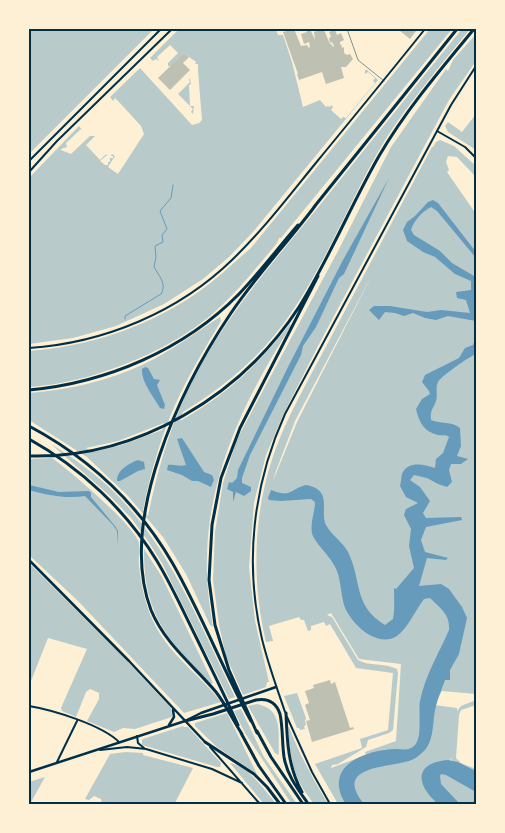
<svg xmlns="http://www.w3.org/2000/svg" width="505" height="833" font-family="'Varela Round',sans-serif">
	<rect width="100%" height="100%" fill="#fdf0d5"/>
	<path fill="#b9caca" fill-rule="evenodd" d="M29,29H154L29,154Z
		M179,29H276L278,35H283L292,62L303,107L320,100L326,107L328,106L330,107L331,105L333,107L331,110L341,119L343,117L346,118L375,83L373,81L375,78L368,72L365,74V70H367L378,80L253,232L229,257L203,279L164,304L116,326L73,338L29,344V178L79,126L83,131L81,129L66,143L67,147L61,149V150L71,154L90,136H95L86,145L100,160L106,154L107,155L100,161L105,165H108V162H110V158H113V156H111L112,154L115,156L108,167L118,174L144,134L141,126L119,102L115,98L113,101L110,97L140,68L192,125L199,123L202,120L198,71V64H195L196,62L184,53L171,66H168V63L178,53L170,45L157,57L159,61L156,59L153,61L150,58Z
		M430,29H452L281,238H279L277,243C257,267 234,296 210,316C166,353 87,384 29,387V351C97,346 166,321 219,276C230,267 240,257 251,248Z
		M462,29H470C441,65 410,101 385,140C352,195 329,257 293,310C265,353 226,386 183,412L180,421C227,395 257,366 290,324L291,326C247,395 209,471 207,555C206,580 209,603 213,627L210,625L186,574L163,537L128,496L87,457L29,420V393C69,390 108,381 144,364C171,351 195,333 220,317L221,321C205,348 188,376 175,405C161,437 151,471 144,505L143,510L148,516C155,482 164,448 177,415C209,333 270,267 324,200C370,143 416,85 462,29ZM164,423L162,430L122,445L93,452L86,448L118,441Z
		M476,34V61L449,100L318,346L283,415L266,455L254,503L249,567L255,621L269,682H267L266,687L243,695L226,656L219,625L213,580L215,532L223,483L237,439L338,251L391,147L446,69L448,71L453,60Z
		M190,78L191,84L189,85L190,106H194L193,114L191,112L193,109L178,94L190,82L189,80Z
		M476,114V150L448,132L445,126L448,122L462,132Z
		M440,140L454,146L476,166V177L457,157L448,156L446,162L449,170L447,172L476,214V694L442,691L434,705L457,708V711L461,706L476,700V705L461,710L459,715L456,758L461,763L476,769V771L458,762L452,761L451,757L449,775L476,788V804H338L308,752L315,764L362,748L360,739L388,730L393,673L356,668L330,624L326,626L324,622L311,626V630L308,631L304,620H301L299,617L269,626L273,641L266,642C249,570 254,494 285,426C301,391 321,357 339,322C370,264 401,205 432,147H433L436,142ZM374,271L297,422L273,481L276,471L295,421ZM331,613L359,659L401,664L396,741L365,752L366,755L331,768L332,765L338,764L366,747L368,740L389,733L393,730L398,673L397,669C383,662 370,667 358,660L332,617L327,615Z
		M51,444C73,458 95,473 114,492C170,547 201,627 235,697L229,699L162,563L148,541L131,518L110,496Z
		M52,458C68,469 135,526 139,543C140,550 138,558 139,565C141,587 146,608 156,627C172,657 201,676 221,702L184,713L78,601L29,555V459Z
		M144,549L162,577L213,683L211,684C168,641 143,614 144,549Z
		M29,563L122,656L171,708L172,717L135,729L123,728L114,732L87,721L99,699V693L90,689L86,692L76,717L62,711L61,708L87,649L48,638L29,686Z
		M297,693L306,718L305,721L306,725L304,726L305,729L300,730L299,728H297L284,696Z
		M257,704C283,709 278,731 279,753L278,755L275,753L248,706Z
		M241,709L264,757L297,804L291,803L245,733L234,711Z
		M227,713L257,774L217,747L195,726V723Z
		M183,726L184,727H188L221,763L220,767H217L142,745V740L178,729L142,740L143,739Z
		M288,727H289C299,754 313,779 328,804H314C292,776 291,762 288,727Z
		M126,752L143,753V755L193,768L175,803L177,804H102L101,799L94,796L89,800L85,799L110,754Z
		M230,763C250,768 264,789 276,804H264Z
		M45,777L30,804H29V782Z"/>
	<path fill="#669bbc" d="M389,178L344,274L339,278L316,327L303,346L301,355L250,455L242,478V483L251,487V491L244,496L236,492L233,502V492L227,489L229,482L232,483L237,478L238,470L288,367L343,260Z
		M433,200L438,203L476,252V258L437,211L431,207C422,212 414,220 411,230L414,235L440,251L452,263L474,276L476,279V293L474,295L475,310L476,311V321L448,316L436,320L425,318L413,313L404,316L395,313L385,312L379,320L369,310L374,306H390L427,312L441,310L470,313L466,300L457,298L456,292L471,290V281L455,274L435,257L423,252L407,241L403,230L407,222L415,216L428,202Z
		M476,337V354C470,356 440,377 438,382C435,388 438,395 436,401C433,410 430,409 431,420C441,424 451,421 460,428L461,446L457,456L468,459L461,464H451L449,470L452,482L447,487L438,484L427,478L414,475L410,480L420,487L430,501L423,513L426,518L461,517L462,520L426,527L421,540L425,552L448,558L446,560L427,558L419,586L441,584L449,589L462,607L467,618L459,654L450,670V680H445C442,689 438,697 436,706C432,720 435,738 425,750C420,755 415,759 409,761C386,768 333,766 364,804H346C340,796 337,785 340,776C346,757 378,749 396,749C402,749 409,751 414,746C423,738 418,712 420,701C425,676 439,653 449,630C450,614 441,609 430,598L424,599C416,609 408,628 397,636C377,649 350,623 344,605C341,594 341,582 337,571C332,557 314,543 312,533C310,522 315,512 315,502L311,499L281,501L269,500L268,498L271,490C292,498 288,490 306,485C334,490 319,511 326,525C331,535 343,542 348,552C362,580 353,606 385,625L393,619C395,608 394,599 394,588L396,589L414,568L409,546L411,529L404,515L406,509L418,503L406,497L400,486C401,483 401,478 402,474C408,460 425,465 435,468L436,459L443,453L449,437C445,434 443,436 438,435C424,432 419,422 416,409L422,399L430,394L429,391L422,382L425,375L459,358L465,348L473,345Z
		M145,367L148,368L154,379L160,380L157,385L165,405L164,409L160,408C153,396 141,382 142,369Z
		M182,438L204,472L212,475L214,480L211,487L198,481H192L182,475L167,470L168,465C174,464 180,467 186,465L177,439Z
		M138,460L144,462L145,469L138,471L120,481H117C117,470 128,464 138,460Z
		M29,485L59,492L89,491L91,493V497L115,526L118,531L117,545V531L113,525L85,496C66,499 47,495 29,490Z
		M448,760L458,762L476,771V792L446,775L441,774L440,776L441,784L460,804H438C416,785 413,763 448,760Z"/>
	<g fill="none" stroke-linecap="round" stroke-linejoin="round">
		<path stroke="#669bbc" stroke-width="1" d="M125,319V316L161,294C167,284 159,276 154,267L156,257L155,246L163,242L162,235L167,229L160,211L171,198L173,185"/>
	</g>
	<path fill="#bec0b2" d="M294,29L301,46L307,45L309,48L310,47L309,42L304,44L301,34L307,32L306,29H310L315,40L314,32L322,29L324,30L330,44H331L333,47L334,46L332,42L330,43L329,38L331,37L329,32L335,30L337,35L341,33L344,40L340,42V45L341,44L342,48L344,47V53L347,55L350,54L353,59L346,67H341L344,78L326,84L322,72L299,80L297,74H298L283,32Z
		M402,29H413L416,31L410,39L400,31Z
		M184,53L189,57L183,63L190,70L170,90L158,78Z
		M330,680L331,684L335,682L350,728L353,727L354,729L312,742L306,721L310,720L305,705L309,703L305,691L314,688L313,685Z"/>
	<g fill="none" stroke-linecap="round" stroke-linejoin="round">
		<path stroke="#003049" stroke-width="0.5" d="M347,29L358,60L384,81"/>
		<path stroke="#003049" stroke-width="2" d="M437,131L465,147L476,158
			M29,706C53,710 102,725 119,742
			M57,762L77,721"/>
		<path stroke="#003049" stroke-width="2" d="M29,161L161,29
			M29,172L57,141L172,29
			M29,348C104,343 179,312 233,259C263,230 289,196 315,164C352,119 389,74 425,29
			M285,712C277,688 268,664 262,639C244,563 253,485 285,414L451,105L476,66
			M287,717L312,772L330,804
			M137,736L138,743L144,748
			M210,747L260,804
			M100,750L127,747L146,749L212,769L242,783"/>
		<path stroke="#003049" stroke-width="2.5" d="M29,560L129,661L205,742
			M169,725L174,717L173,710
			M29,772L185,721L201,713L276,687"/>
		<path stroke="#003049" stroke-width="3" d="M314,207L457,29
			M29,390C106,383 184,350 239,294C260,272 278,248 298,225
			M29,426C89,458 139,505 173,564C202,615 223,670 251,721
			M29,439C81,468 126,510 157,561C172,586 184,613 197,639C211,668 225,696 238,725
			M29,456C137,459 241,396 299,307C329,259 351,205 379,156C406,110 440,70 474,29
			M286,713C287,741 288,767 302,792
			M185,721L213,714L256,700C268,698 276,702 280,714C283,728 282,743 284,757C287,775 297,788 307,802
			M257,731L271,757L303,804
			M241,733L259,766L286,804
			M257,733L229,670L215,625L209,580L212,525L221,478L240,428L318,276
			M242,734C233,720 226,705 216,692C193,665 165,644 151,610C117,520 181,387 231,313C256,276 288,242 315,206
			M205,742L254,774L267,787L280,804"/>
	</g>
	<rect width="505" height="833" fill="none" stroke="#fdf0d5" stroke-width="60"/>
	<rect x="30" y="30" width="445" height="773" fill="none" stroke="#003049" stroke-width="2"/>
</svg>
